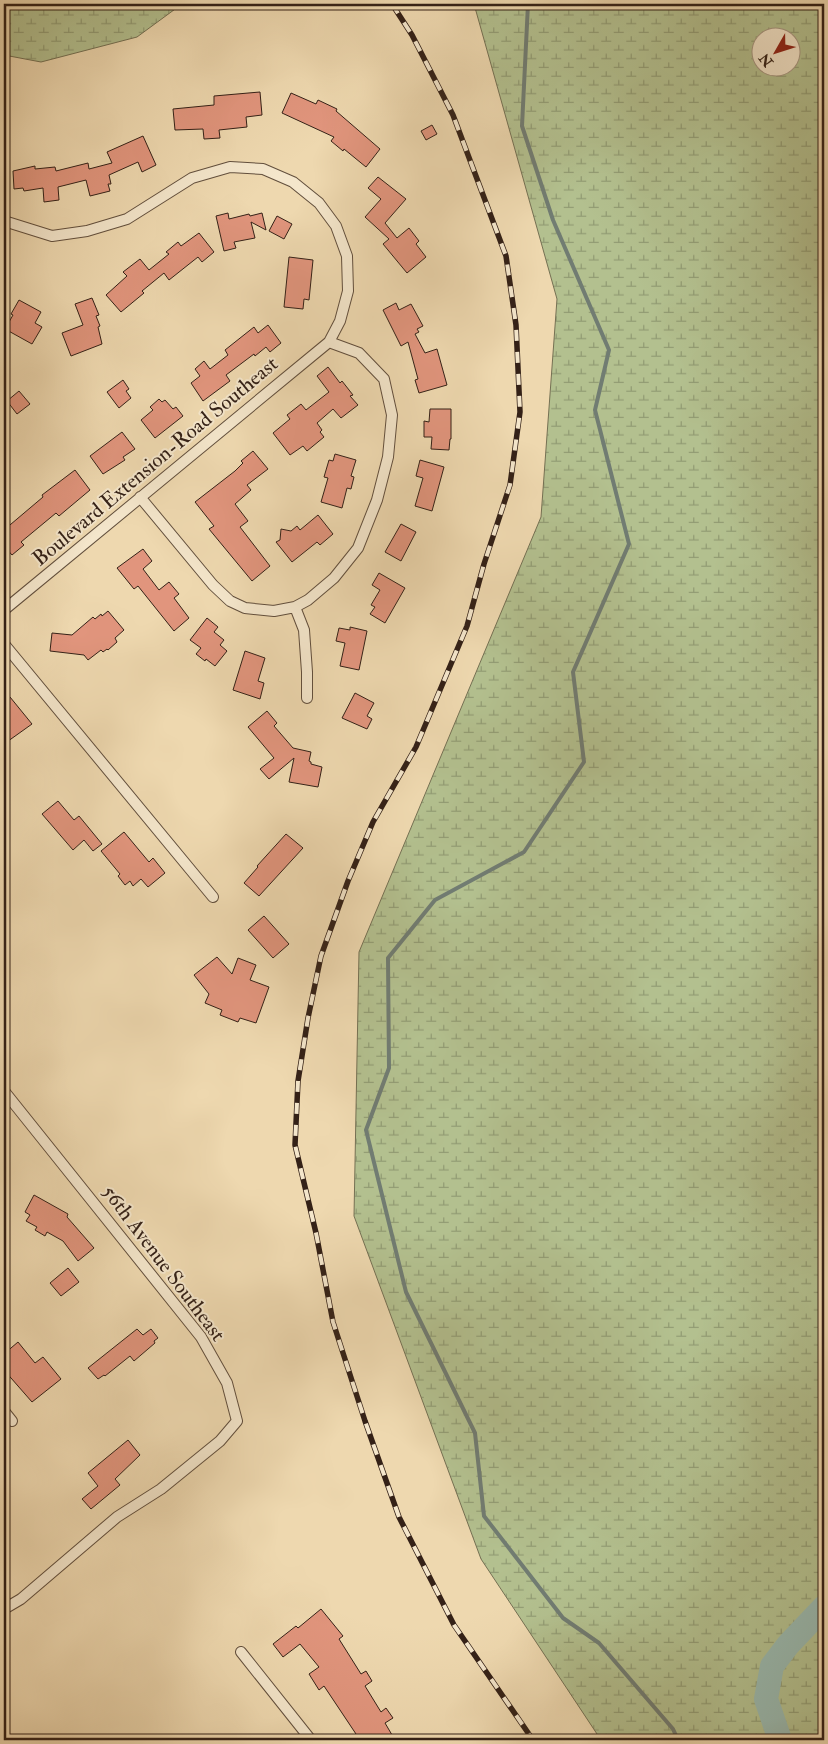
<svg xmlns="http://www.w3.org/2000/svg" width="828" height="1744" font-family="'IM FELL Double Pica',serif">
	<defs>
		<pattern id="wetland-marsh" width="20" height="14" patternUnits="userSpaceOnUse" patternTransform="scale(1.25)"><rect width="20" height="14" fill="#b3c08f"/><path d="M1 5h8M5 5V1M11 12h8M15 12V8" fill="none" stroke="#929c74"/></pattern>
	</defs>
	<rect width="100%" height="100%" fill="#eed8af"/>
	<filter id="stains"><feTurbulence type="fractalNoise" baseFrequency=".004" numOctaves="4"/><feColorMatrix values="0 0 0 0 .2 0 0 0 0 .09 0 0 0 0 .02 0 0 0 .5 -.17"/></filter>
	<radialGradient id="worn" r=".72"><stop offset=".6" stop-color="#630" stop-opacity="0"/><stop offset="1" stop-color="#630" stop-opacity=".3"/></radialGradient>
	<path fill="url(#wetland-marsh)" stroke="#747053" fill-rule="evenodd" d="M4,4H182L137,37L41,62L4,55Z
		M474,4H824V1740H601L481,1559L354,1216L359,952L541,517L557,299ZM760,38H790V68H760Z"/>
	<g fill="none" stroke-linecap="round" stroke-linejoin="round">
		<path stroke="#717c72" stroke-width="4" d="M528,4L522,126L553,220L609,350L595,410L629,544L573,672L584,762L524,852L435,900L388,958L389,1068L366,1130L406,1292L475,1433L484,1516L563,1618L599,1643L673,1729L678,1740"/>
		<path stroke="#99b9af" stroke-width="24" d="M780,1740L766,1699L772,1666L788,1645L824,1607"/>
	</g>
	<path fill="#e1957d" stroke="#342117" d="M260,92L262,115L246,117L247,127L219,130L220,138L204,139L203,129L175,130L173,109L214,105V96Z
		M291,93L316,104L318,100L337,109L336,111L380,149L366,167L344,149L343,151L331,141L334,137L282,113Z
		M432,125L437,134L426,140L421,131Z
		M143,136L156,165L142,172L138,162L109,175L111,184H108L110,191L90,196L86,180L58,187L59,200L44,202L43,188L24,191L23,188L14,189L13,171L35,166V169L55,167L56,171L88,163L89,169L112,163L107,152Z
		M378,177L406,199L385,223L397,238L409,228L419,241L416,244L426,257L407,273L383,244L389,239L365,217L381,199L368,188Z
		M228,213L229,219L249,214L250,216L262,213L266,230L251,222L255,238L234,242L236,248L224,251L216,216Z
		M277,216L292,224L284,239L269,231Z
		M199,233L214,252L202,262L198,257L169,280L164,273L142,291L144,293L121,312L106,295L127,276L123,272L140,259L149,270L169,254L166,252L178,242L181,246Z
		M289,257L313,260L309,300L304,299L303,309L284,307Z
		M92,298L99,315L96,316L100,326L98,327L102,344L71,356L62,333L83,325L75,304Z
		M19,300L41,312L35,323L42,327L32,344L5,329L13,315L11,314Z
		M396,303L399,310L411,304L423,326L417,329L419,332L415,334L425,353L437,349L447,385L419,393L415,380L418,379L408,342L401,346L383,310Z
		M268,325L281,343L270,352L266,347L255,356L254,354L226,375L230,381L203,401L191,383L200,376L195,369L204,361L210,369L228,355L225,350L254,327L258,333Z
		M328,367L340,383L342,381L353,395L350,396L358,405L341,418L333,409L317,423L322,430L320,432L324,437L307,451L303,446L290,455L273,433L290,419L287,415L301,404L306,410L329,392L317,376Z
		M123,380L129,389L126,391L131,398L119,408L107,392Z
		M19,391L30,404L17,414L7,401Z
		M159,399L162,402L165,400L173,409L176,407L183,416L155,438L141,420L153,410L150,407Z
		M430,409H451V439H450L449,450L431,449L432,437H424V421L429,422Z
		M122,432L135,449L123,457L125,460L103,474L90,456Z
		M253,451L268,469L247,485L251,490L235,504L248,521L240,527L270,566L252,581L209,529L214,526L195,502L235,471L243,463L241,461Z
		M335,454L356,460L351,476L354,477L351,489L347,488L342,508L321,502L328,478L324,477L329,460L333,461Z
		M420,460L444,467L432,511L415,506L423,478L416,476Z
		M75,470L90,490L59,516L56,513L21,542L24,545L12,555L4,546V530L43,497L42,495Z
		M318,515L333,534L320,545L317,542L292,562L276,542L280,540L281,529L291,531L297,526L300,530Z
		M401,524L416,532L401,561L385,552Z
		M143,549L152,561L143,569L159,590L169,582L179,594L174,598L189,618L174,631L138,586L134,589L117,568Z
		M379,573L405,588L385,623L370,614L375,607L371,605L380,590L372,585Z
		M108,611L124,630L115,638L117,642L108,650L107,649L103,652L101,650L88,660L84,655L50,651L52,633L72,635L93,617L95,619L101,614L102,616Z
		M207,618L218,627L214,632L224,640L220,645L227,651L215,666L206,659L205,661L196,654L201,648L190,640Z
		M350,627L367,631L359,670L340,666L345,643L336,641L339,628L350,630Z
		M245,651L265,658L258,681L264,683L260,699L233,690Z
		M355,693L374,703L367,716L372,719L367,729L342,718Z
		M10,697L32,724L4,744V725L9,721L4,714V702Z
		M267,711L277,723L274,726L293,748L311,752L309,761L311,762V764L322,767L318,787L289,782L294,758L269,779L260,769L274,758L248,727Z
		M58,801L74,820L79,816L102,844L93,851L84,840L73,850L42,814Z
		M124,832L149,862L153,858L165,873L148,887L141,879L133,886L130,881L125,885L118,876L120,874L101,851Z
		M286,834L303,848L259,896L244,883L258,867L257,866Z
		M264,916L289,944L273,958L248,930Z
		M217,957L232,974L238,958L256,965L250,980L269,987L256,1023L240,1018L238,1022L220,1015L222,1010L205,1003L209,994L194,975Z
		M34,1195L68,1214L67,1217L94,1248L78,1261L63,1241L47,1232L45,1236L35,1230L37,1227L26,1221L30,1215L25,1212Z
		M68,1268L79,1282L61,1296L50,1283Z
		M137,1329L143,1335L151,1329L158,1338L154,1341L155,1343L134,1361L130,1356L105,1376L104,1375L98,1379L88,1368Z
		M18,1342L35,1363L43,1357L61,1379L32,1402L4,1370V1354Z
		M128,1440L140,1455L115,1479L120,1485L91,1509L82,1499L98,1486L88,1473Z
		M321,1609L343,1636L339,1639L361,1674L366,1671L372,1681L365,1686L381,1712L386,1708L393,1718L385,1723L395,1740H360L324,1686L319,1690L309,1674L319,1667L300,1644L283,1657L273,1644L296,1626L298,1628Z"/>
	<g fill="none" stroke-linecap="round" stroke-linejoin="round">
		<g stroke="#624f3d" stroke-width="12">
			<path id="minor" d="M4,221L52,236L87,231L127,219L192,178L230,167L263,169L293,182L319,203L336,226L347,256L348,291L340,321L329,342L4,610
				M140,497L213,585L230,601L245,608L274,611L295,607L308,600L334,578L358,548L377,500L388,457L392,415L384,379L359,353L329,342
				M295,607L304,630L307,672V698
				M4,644L213,897
				M4,1091L201,1337L227,1383L237,1421L220,1441L161,1489L117,1517L21,1599L4,1609
				M4,1411L12,1421
				M241,1652L311,1740"/>
		</g>
		<use href="#minor" stroke="#f4e6cb" stroke-width="10"/>
		<g stroke="#342117" stroke-width="5.5">
			<path id="rail" d="M392,4L412,35L453,115L506,256L516,325L520,412L510,485L484,564L467,626L416,747L373,822L348,881L321,956L308,1018L298,1081L295,1145L316,1233L333,1322L365,1421L399,1517L454,1625L533,1740"/>
		</g>
		<use href="#rail" stroke="#f4e6cb" stroke-width="4" stroke-dasharray="11" stroke-linecap="butt"/>
	</g>
	<g text-anchor="middle" stroke-width="4" stroke-linejoin="round" paint-order="stroke">
		<g font-size="21" fill="#342117" stroke="#f4e6cb">
			<text transform="translate(155 461) rotate(-40)" y="7">Boulevard Extension-Road Southeast</text>
			<text transform="translate(164 1263) rotate(53)" y="7">56th Avenue Southeast</text>
		</g>
	</g>
	<rect width="828" height="1744" fill="none" stroke="#eed8af" stroke-width="20"/>
	<rect x="5" y="5" width="818" height="1734" fill="none" stroke="#342117" stroke-width="2.5"/>
	<rect x="10" y="10" width="808" height="1724" fill="none" stroke="#342117"/>
	<g transform="translate(776 52) rotate(231)"><circle r="24" fill="#f4e6cb" stroke="#a79783"/>
	<path d="M0-4L9 19L0 12L-9 19Z" fill="#8f2418"/>
	<text y="-8" font-size="14" font-weight="bold" text-anchor="middle" fill="#342117">N</text>
	</g>
	<rect width="100%" height="100%" filter="url(#stains)"/>
	<rect width="100%" height="100%" fill="url(#worn)"/>
</svg>
